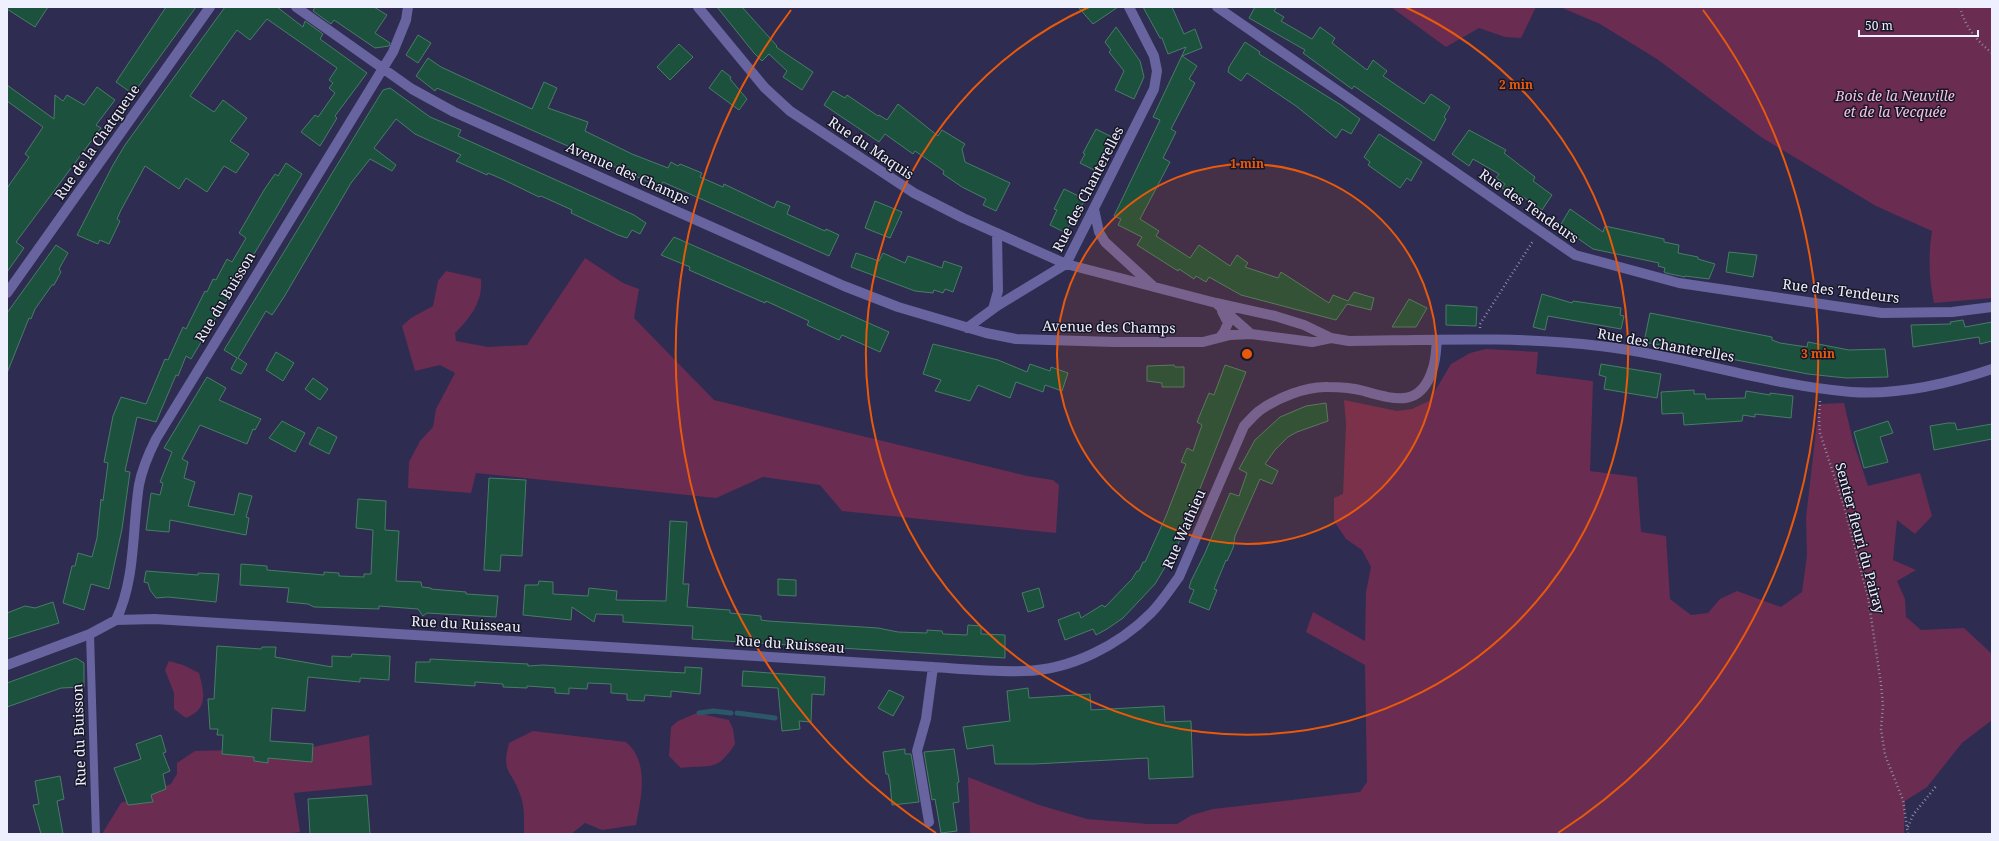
<svg xmlns="http://www.w3.org/2000/svg" width="1999" height="841" font-family="'Noto Serif',serif">
	<rect width="100%" height="100%" fill="#2e2c51"/>
	<path fill="#6b2c52" d="M1391,7H1536L1521,38L1505,37L1479,28L1446,47Z
		M1560,7H1992V298L1934,303C1929,279 1928,256 1932,231L1876,206L1761,137L1657,59L1600,24Z
		M585,258L623,283L639,289L634,318L714,400L1027,476L1053,480L1059,485L1056,533L842,511L820,485L763,477L716,498L476,473L471,493L408,488L409,462L420,441L433,427L436,409L455,373L440,365L415,371L402,326L411,318L433,306L438,281L446,271L481,279C483,302 470,318 455,333L456,341L488,347L527,345Z
		M1486,349L1538,352L1536,374L1593,381L1590,471L1637,477L1641,532L1666,536L1670,599L1691,615L1708,613L1720,599L1737,591L1781,607L1802,592L1807,555L1806,518L1819,404L1844,403L1853,441L1868,486L1920,473L1932,516L1915,534L1897,520L1893,560L1916,570L1897,581L1905,599L1906,617L1921,630L1964,628L1992,654V720L1962,743L1927,787L1905,801L1904,834H970L968,777L1039,805L1087,819L1148,824H1177L1192,815L1213,809L1360,792L1367,782L1365,665L1306,632L1313,612L1365,641L1366,592L1371,567L1362,550L1346,539L1334,521V498L1343,494L1346,424L1344,400L1397,411L1412,409L1429,401L1451,364L1470,353Z
		M169,661L183,665L199,673C204,692 209,709 186,718L174,709V693L165,670Z
		M697,713L729,720L733,729L735,744C716,773 711,764 681,768L669,756L671,727L678,721Z
		M533,731L626,742C650,763 641,797 636,825L602,830L585,823L571,834H524C524,821 525,807 520,794C511,769 501,773 509,743Z
		M369,735L372,785L294,793L300,832L284,834H102L121,803L171,784L177,774V763L195,751L233,750L290,752Z"/>
	<g fill="none" stroke-linecap="round" stroke-linejoin="round">
		<path stroke="#2a5869" stroke-width="5" d="M699,713L713,711L731,713
			M737,713L775,718"/>
	</g>
	<path fill="#1c513d" stroke="#497c67" d="M7,7H48L35,27L7,9Z
		M166,7H196L133,94L116,82Z
		M225,7H277L303,27L305,21L323,34L320,39L367,73L335,116L337,118L320,146L301,132L315,115L318,117L335,93L329,88L333,83L329,80L337,68L267,19L250,40L237,30L190,96L214,112L223,100L247,118L230,141L249,154L236,173L224,166L207,192L186,178L179,189L145,166L121,210L117,219L120,221L109,244L100,240L98,244L77,235L113,165L125,145Z
		M315,7H374L387,15L375,33L390,43L389,46L375,48L334,20L331,24L313,11Z
		M717,7H742L777,46L776,47L813,72L802,90L783,77L787,71L769,54L762,61L754,53Z
		M1078,7H1118L1093,24Z
		M1143,7H1172L1184,34L1195,29L1202,48L1182,56L1197,66L1189,79L1195,83L1171,129L1176,132L1163,158L1170,162L1140,219L1159,231L1156,236L1190,258L1199,245L1230,266L1237,255L1248,263L1245,267L1278,278L1281,272L1329,303L1333,295L1348,301L1354,292L1374,298L1371,310L1347,304L1336,320L1241,295L1209,277L1206,282L1196,276L1194,279L1179,269L1178,271L1137,245L1142,237L1118,225L1121,219L1114,216L1160,120L1153,117L1186,47L1168,54L1162,38H1160Z
		M1255,7H1277L1274,11L1284,17L1281,21L1312,39L1320,27L1335,38L1332,43L1367,70L1373,60L1387,71L1383,76L1424,104L1431,94L1450,107L1444,117L1446,119L1434,141L1354,86L1352,89L1303,53L1305,50L1249,18Z
		M1116,27L1140,61L1144,77L1134,99L1115,90L1124,71L1109,52L1111,50L1105,42Z
		M418,35L431,43L418,63L406,55Z
		M1245,42L1260,52L1259,54L1341,105L1360,119L1351,134L1342,129L1336,138L1296,106L1247,73L1241,81L1228,72L1229,67Z
		M679,44L693,57L670,80L657,67Z
		M428,58L441,67L532,109L544,82L557,88L548,108L588,122L585,131L632,154L668,168L671,162L678,166L680,164L702,173L700,177L723,187L724,184L774,208L777,201L790,206L787,214L825,231L826,229L839,235L829,256L663,182L660,187L437,88L435,91L416,76Z
		M722,70L731,77L730,79L747,99L739,110L709,88Z
		M7,85L54,119L55,95L63,101L67,95L84,105L97,87L115,100L96,125L101,128L16,242L24,248L7,272V188L29,157L25,154L43,127L7,101Z
		M390,88L430,117L461,130L458,136L634,215L646,223L640,234L632,230L627,238L618,235L571,213L572,210L550,200L541,196L539,197L502,179L488,173L487,175L456,161L461,155L415,134L396,119L374,148L396,165L392,171L370,159L351,183L284,297L272,315L266,311L238,358L247,364L241,374L231,369L237,358L224,350L383,90Z
		M833,91L845,98L847,95L878,116L879,115L887,120L898,104L938,136L942,130L965,144L962,149L965,162L1010,183L996,211L983,205L986,199L962,187L943,174L944,171L915,151L913,154L885,134L879,142L824,105Z
		M1096,129L1114,138L1098,172L1080,163L1085,154L1083,153Z
		M1469,130L1506,150L1504,153L1535,177L1533,181L1552,195L1542,210L1522,196L1520,200L1502,188L1505,184L1496,178L1499,174L1473,159L1469,166L1452,154Z
		M1379,134L1422,162L1411,181L1407,178L1400,188L1368,165L1370,162L1364,157Z
		M286,163L302,174L191,359L186,356L178,376L176,375L156,422L137,417L125,471L130,472L122,529L109,589L91,584L84,610L63,603L72,566H75L78,553L92,557L97,538L101,499L103,501L108,463L104,462L113,416L121,397L146,404L165,359L168,360L183,327L186,329L205,291L207,292L213,279L216,280L227,259L232,262L246,238L239,233L264,190L275,174L278,176Z
		M1064,189L1085,199L1075,219L1064,232L1050,225L1057,210L1054,209Z
		M875,201L902,212L890,238L865,228Z
		M1570,209L1603,232L1605,226L1664,239V242L1679,245L1678,253L1698,257V259L1715,264L1709,279L1685,276V277L1666,273L1664,272L1665,268L1658,266L1659,263L1593,249L1560,226Z
		M674,237L889,332L880,352L842,335L839,340L807,325L809,321L766,301L765,303L689,270L690,267L661,255Z
		M56,245L68,253L59,269L61,272L54,285H52L35,309L31,319L29,318L7,373V313Z
		M1729,252L1757,255L1753,277L1726,272Z
		M856,253L879,261L883,253L905,263L908,256L942,268L944,261L962,267L953,292L945,289L943,293L934,290L933,293L915,291L851,267Z
		M1542,294L1572,303L1573,301L1621,308L1620,315L1624,316L1621,329L1548,316L1545,330L1533,327Z
		M1409,299L1427,308L1416,327H1392Z
		M1446,305L1477,307L1476,326L1446,325Z
		M1650,313L1772,337V340L1780,343L1807,347L1808,342L1849,350L1885,349L1888,377L1846,378L1808,374L1644,342Z
		M1963,320L1965,327L1992,322V341L1980,344L1979,337L1913,347L1911,325L1951,324L1950,322Z
		M933,344L998,360L1027,372L1030,364L1050,371L1051,367L1068,373L1062,391L1045,385L1043,392L1016,382L1010,398L978,385L970,401L935,391L941,380L923,374Z
		M276,352L294,363L283,381L266,370Z
		M1601,364L1661,374L1657,398L1604,389L1606,377L1599,375Z
		M1174,365L1175,367H1184V387H1162V383L1147,381V366Z
		M1225,365L1246,372L1177,547L1155,584L1123,618L1107,629L1096,635L1093,629L1065,640L1058,620L1079,612L1081,618L1102,605L1105,607L1132,579L1137,571H1139L1143,562H1145L1166,516L1186,464L1181,462L1187,448L1193,451L1197,439L1202,425L1197,422L1209,393L1214,395Z
		M207,377L226,388L219,400L261,419L255,430L253,429L247,444L200,425L182,459L188,462L184,478L195,482L188,506L234,515L239,493L252,496L246,517L249,518L246,535L170,520L169,532L146,530L151,493L160,495L163,483L160,482L172,452L164,448Z
		M313,378L328,389L320,400L305,389Z
		M1694,390V394H1705L1706,399L1745,398L1746,391L1770,395V393L1793,396L1791,418L1755,414V417L1743,415L1742,421L1684,425L1683,413L1662,414L1661,392Z
		M1326,403L1328,421L1297,432L1288,437L1275,450L1265,464L1278,471L1272,484L1260,479L1235,536L1233,548L1227,561L1226,560L1214,589L1217,590L1209,610L1189,602L1194,590L1189,588L1191,581L1205,553L1230,493L1239,496L1247,473L1239,469L1255,440L1280,417L1306,406Z
		M282,421L305,433L295,452L269,438Z
		M1888,421L1893,433L1880,437L1888,462L1864,468L1854,432Z
		M1948,423H1955L1957,430L1992,424V439L1934,450L1930,426Z
		M318,427L337,437L329,454L309,444Z
		M489,478L526,480L522,556L501,555L500,571L484,570Z
		M358,499L386,501L385,530L399,531L396,581L421,582L422,587L431,588V589L466,592V594L498,596L496,617L427,613L423,616L418,609L379,606V609L314,607L308,604L287,602L289,588L240,585L241,564L267,566V570L324,575V572L339,573V576L364,577V574H371L373,530L356,528Z
		M670,521L687,522L683,584H689L687,607L730,610V613L761,616V620L768,621L878,628L898,632L927,633V630L942,631L943,634L967,635L968,625L981,626V634L1005,635V658L692,639L693,626L623,622V615L596,614L594,622L572,607L571,620L523,615L525,585H538L539,581L553,582V594L588,596L589,588L617,591L616,600L666,601Z
		M146,571L198,575V573L219,574L216,602L168,597L156,598L150,590L148,583L144,582Z
		M778,579L796,580V596L778,595Z
		M1039,588L1044,607L1028,612L1022,593Z
		M53,602L59,623L7,639V613L25,606L35,608Z
		M217,646L261,649L262,647H276L275,657L332,667V656L351,657L352,654L390,656L389,680L360,678V682L308,677L305,711L272,708L270,741L313,744L312,762L268,758V763L254,761V757L222,754L223,735H217L218,729H210L208,699H214Z
		M76,658L84,663V687L61,688L7,707V683Z
		M430,659L528,664V666L543,665L685,673V667L702,668L700,694L671,691V697L645,695L644,701L627,700V694L611,693V684L588,683L587,689L569,688V694L555,693V688L527,686V688L503,687V684L475,682V686L415,682L416,662H430Z
		M743,671L825,677L824,695L812,694L811,722L799,721L800,729L782,731L778,688L742,686Z
		M1028,688L1029,698L1090,694L1091,710L1164,706L1165,722L1191,721L1193,777L1149,779L1148,758L1034,764H995L993,745L967,749L963,727L1010,721L1007,691Z
		M889,690L904,697L893,716L878,708Z
		M161,735L166,752L163,753L170,771L163,774L166,789L151,795L153,802L128,805L114,768L141,759L136,744Z
		M905,749V754H911L919,802L892,805L890,782L888,774H886L883,752Z
		M954,749L959,782L957,783L959,802L953,803L957,831L941,833L935,799L932,800L924,752Z
		M60,776L64,799L57,801L63,834H41L33,805L39,804L35,781Z
		M367,795L370,834H310L308,799Z"/>
	<g fill="none" stroke-linecap="round" stroke-linejoin="round">
		<path stroke="#8c8ca6" stroke-width="2.5" stroke-dasharray="1 3" stroke-linecap="butt" d="M1960,7C1965,27 1976,40 1992,53
			M1480,328V324L1533,241
			M1820,401L1819,417L1820,433L1844,506L1868,597L1881,684L1883,706L1881,729L1885,755L1903,800L1908,834
			M1908,827L1913,815L1937,785"/>
		<path stroke="#67649f" stroke-width="8" d="M90,634L96,834"/>
		<path stroke="#67649f" stroke-width="10" d="M296,7L412,89L454,112L844,286L898,307L986,333L1016,339L1115,342H1203L1230,335L1251,334
			M698,7L765,88L790,111L914,193L963,218L1066,264L1216,303L1275,316L1304,325L1331,338L1349,341C1432,340 1517,336 1600,346C1685,356 1766,385 1851,392C1898,395 1948,384 1992,369
			M1217,7L1575,255L1679,283L1882,313L1952,312L1992,307
			M1094,209L1099,232L1105,242L1154,287
			M1066,264L1154,89L1157,71L1154,56L1129,7
			M7,293L210,7
			M1217,304L1251,334L1312,342L1331,338
			M993,309L998,291L997,233
			M967,328L997,306L1066,264
			M1220,337L1224,332L1228,323L1222,311
			M116,620C136,579 132,529 139,485C142,469 149,453 156,439L393,52L406,20L408,7
			M7,665L90,634L116,620L155,619L933,667C963,669 994,672 1024,671C1071,670 1119,645 1151,613C1162,602 1170,589 1179,577L1244,426C1249,421 1254,415 1259,411C1277,398 1306,386 1328,387C1340,387 1353,388 1364,391C1396,400 1421,408 1433,368C1436,359 1436,349 1437,340
			M929,822L917,751L926,719L933,667"/>
	</g>
	<circle cx="1247" cy="354" r="190" fill="#e8590c" fill-opacity=".12"/>
	<g fill="none" stroke="#e8590c" stroke-width="2">
		<circle cx="1247" cy="354" r="190"/>
		<path d="M1405 7A381 381 0 1 1 1089 7"/>
		<path d="M936 833A571 571 0 0 1 791 10M1703 10A571 571 0 0 1 1558 833"/>
	</g>
	<g text-anchor="middle" stroke-width="3" stroke-linejoin="round" paint-order="stroke">
		<g font-size="14" font-style="italic" fill="#f5c1dd" stroke="#181728">
			<text x="1895" y="101">Bois de la Neuville<tspan x="1895" dy="16">et de la Vecquée</tspan></text>
		</g>
		<g font-size="14" fill="#eff0fe" stroke="#181728">
			<text transform="translate(97 142) rotate(-55)" y="5">Rue de la Chatqueue</text>
			<text transform="translate(871 148) rotate(34)" y="5">Rue du Maquis</text>
			<text transform="translate(628 173) rotate(24)" y="5">Avenue des Champs</text>
			<text transform="translate(1088 189) rotate(-63)" y="5">Rue des Chanterelles</text>
			<text transform="translate(1529 206) rotate(35)" y="5">Rue des Tendeurs</text>
			<text transform="translate(1841 291) rotate(7)" y="5">Rue des Tendeurs</text>
			<text transform="translate(225 297) rotate(-59)" y="5">Rue du Buisson</text>
			<text transform="translate(1109 327) rotate(1)" y="5">Avenue des Champs</text>
			<text transform="translate(1666 345) rotate(10)" y="5">Rue des Chanterelles</text>
			<text transform="translate(1184 529) rotate(-66)" y="5">Rue Wathieu</text>
			<text transform="translate(1860 538) rotate(75)" y="5">Sentier fleuri du Pairay</text>
			<text transform="translate(466 624) rotate(3)" y="5">Rue du Ruisseau</text>
			<text transform="translate(790 644) rotate(4)" y="5">Rue du Ruisseau</text>
			<text transform="translate(79 735) rotate(-92)" y="5">Rue du Buisson</text>
		</g>
	</g>
	<circle cx="1247" cy="354" r="6" fill="#e8590c" stroke="#181728" stroke-width="2"/>
	<g font-size="12" text-anchor="middle" font-weight="bold" fill="#e8590c" stroke="#181728" stroke-width="3" stroke-linejoin="round" paint-order="stroke">
		<text x="1516" y="89">2 min</text>
		<text x="1247" y="168">1 min</text>
		<text x="1818" y="358">3 min</text>
	</g>
	<rect width="1999" height="841" fill="none" stroke="#eff0fe" stroke-width="16"/>
	<path d="M1859 30v6h119v-6" fill="none" stroke="#eff0fe" stroke-width="2"/>
	<text x="1865" y="30" font-size="12" fill="#eff0fe" stroke="#181728" stroke-width="3" paint-order="stroke">50 m</text>
</svg>
